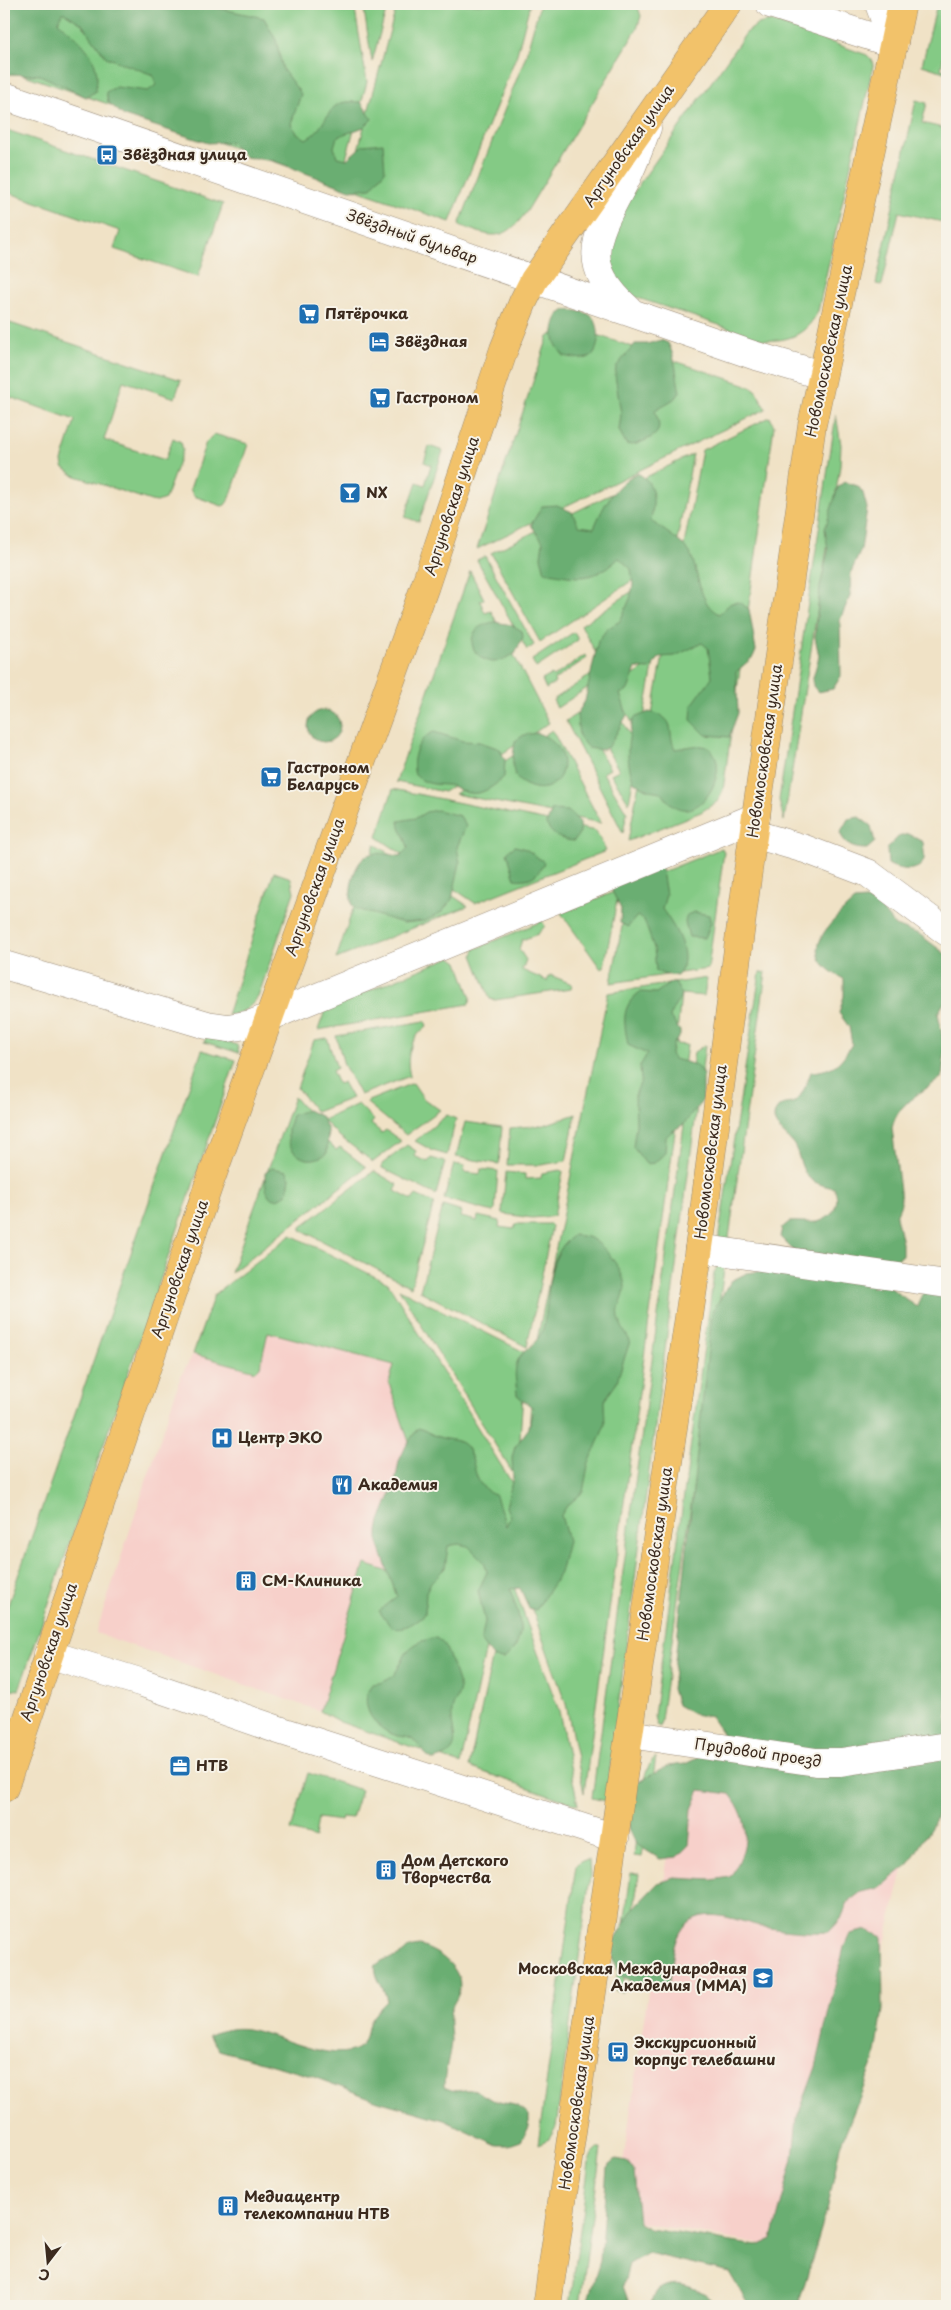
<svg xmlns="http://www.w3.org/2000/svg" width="951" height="2310" font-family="'Playpen Sans',sans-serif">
	<rect width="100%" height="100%" fill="#f7f3e8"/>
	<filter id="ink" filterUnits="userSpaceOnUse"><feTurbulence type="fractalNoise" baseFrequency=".02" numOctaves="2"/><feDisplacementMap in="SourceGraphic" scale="10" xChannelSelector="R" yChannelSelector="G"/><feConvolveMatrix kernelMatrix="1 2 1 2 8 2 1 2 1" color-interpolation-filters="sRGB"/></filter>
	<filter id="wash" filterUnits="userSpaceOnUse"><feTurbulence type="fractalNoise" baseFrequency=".0096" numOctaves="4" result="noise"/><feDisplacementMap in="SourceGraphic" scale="20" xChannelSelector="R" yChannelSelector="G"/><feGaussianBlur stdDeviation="1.12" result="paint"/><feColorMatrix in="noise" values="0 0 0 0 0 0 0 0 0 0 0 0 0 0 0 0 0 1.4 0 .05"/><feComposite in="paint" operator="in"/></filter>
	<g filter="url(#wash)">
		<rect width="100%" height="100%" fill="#f0e2c6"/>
		<path fill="#f7d0ca" d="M268,1332L394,1365L389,1383L413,1454L389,1572L365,1565L320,1711L96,1633L181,1376L193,1354L256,1371L260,1367Z
			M680,1773L926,1778L808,2253L615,2218Z"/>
		<path fill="#84ca85" stroke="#607a52" d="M19,4H354L367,82L339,184L4,68Z
			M363,4H388L372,62Z
			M397,4H530L517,54L450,222L348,187Z
			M540,4H637L641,16L637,29L527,211C504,243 493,238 459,225L525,58Z
			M937,4H947V38L941,69L947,70V73L922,65Z
			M771,21L867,55L872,60L873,66L818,311C807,334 789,342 764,340L638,298L620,290L603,240L609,227L746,33L758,24Z
			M916,100L927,103L922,123L947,129V223L899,212L882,285L876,284Z
			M7,130L223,204L198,277L114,249L120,231L4,191V139Z
			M4,321L181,380L175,398L123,381L104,440L165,460L173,438L181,442L183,450L165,499L157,502L151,501L73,475L63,467L62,461L75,420L4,395Z
			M576,328L744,384L755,389L766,409L477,549L548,337L559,330Z
			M836,414L841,445L840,466L784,821L779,800Z
			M770,417L774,426L723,790L718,801L701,812L628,841L702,450Z
			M214,434L248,444L230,498L225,505L222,506L194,496L190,489L206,442Z
			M429,446L443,451L419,522L405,517L417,482L425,485L431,465L424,462Z
			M693,454L675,552L540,642L491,553Z
			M485,556L534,645L527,650L477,560Z
			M673,564L611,682L581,625Z
			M470,571L484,599L480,601L485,613L491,611L549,723L444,792L396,782Z
			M574,632L578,640L536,668L532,660Z
			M585,655L587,658L554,680L555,683L546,689L542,680L551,675L553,677Z
			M654,662L640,738L614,688Z
			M595,672L599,680L557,708L553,700Z
			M608,693L638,750L629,803L611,774L619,770L583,709Z
			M578,713L610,769L603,773L627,813L623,833L566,721Z
			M552,730L601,823L455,794Z
			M393,789L596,831L606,851L475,903L377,837Z
			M375,844L468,906L336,959Z
			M722,848L724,852L708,969L611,983L630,885Z
			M274,872L291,878L294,892L258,997C249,1009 242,1014 227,1015Z
			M619,890L604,967L601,969L561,913Z
			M542,921L545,926L538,934L522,940L519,949L526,960L522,970L547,981L550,975L572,984L571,989L495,1000L490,999L473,955L475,949Z
			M451,957L458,962L471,998L469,1004L318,1030L326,1008Z
			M766,972L728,1245L719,1238V1234L760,973Z
			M707,978L704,996L681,994L676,1044L687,1045L584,1793L566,1704L514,1559L524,1495L535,1350L608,993Z
			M425,1021L427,1026C411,1038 405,1056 410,1076L360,1095L344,1065L336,1036Z
			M207,1035L237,1045L239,1053L204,1042Z
			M327,1038L337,1068L332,1071L338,1084L343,1082L352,1098L316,1112L297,1088L314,1040Z
			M705,1045L607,1792L606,1801L592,1798L694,1052Z
			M202,1050L236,1060L20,1687L19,1690L4,1688V1616Z
			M413,1083L424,1099L440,1110L406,1135L367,1103L368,1101Z
			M294,1097L329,1137L326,1140L336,1150L340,1147L366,1167L231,1273Z
			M358,1104L374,1120L371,1124L382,1133L386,1130L401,1141L373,1162L339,1136L323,1120Z
			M576,1114L566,1161L541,1165H507L510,1128L544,1125Z
			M447,1115L456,1119L447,1155L433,1151L415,1141Z
			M465,1122L502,1127L499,1164L456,1157Z
			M407,1145L416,1151L414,1156L428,1162L431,1158L445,1162L436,1195L382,1168V1164Z
			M454,1164L465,1166L464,1172L480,1174L481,1169L498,1171L495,1210L493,1212L444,1199Z
			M561,1170L563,1172L554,1216L532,1218L504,1214L502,1212L506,1172L525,1174V1179L541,1178L542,1173Z
			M374,1171L398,1185L395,1191L412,1200L416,1195L434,1203L411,1287L301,1230V1227Z
			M443,1206L462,1212L461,1217L477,1221L478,1216L500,1221L499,1227L514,1229L516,1224H550L552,1226L527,1347L420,1291Z
			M291,1235L388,1283L517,1491L509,1538L413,1454L389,1383L394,1365L268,1332L260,1367L256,1371L193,1354L214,1295Z
			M725,1262L660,1727L656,1725L654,1716L714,1273L718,1265Z
			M399,1289L526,1353L517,1480Z
			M414,1497L508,1545L461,1764L340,1722L320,1711L365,1564L389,1572Z
			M510,1576L559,1711L578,1805L469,1767Z
			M656,1757L642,1857L634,1856C637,1833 638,1770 656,1757Z
			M308,1773L361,1790L352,1818L342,1817L341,1821L318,1818L315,1838L291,1830Z
			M589,1860L590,1876L556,2127L549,2139L538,2144L576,1865L580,1861Z
			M631,1873L639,1874L622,1992L615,1991Z
			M597,2149H601L580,2306H570L589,2162L592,2154Z"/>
		<path fill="#6bae72" stroke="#536c48" d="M4,4H199L264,18L276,40L283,70L301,94L291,124L297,133L306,139C325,130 326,108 341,103C347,101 355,102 361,102L372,119L364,127L337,137L334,147L337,157L347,159L363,145L383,143L385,171L371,188L350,190L274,161L245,157L230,142L208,143L124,116L108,102L106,92L116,87L148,91L156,85L153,75L106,57L82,24L63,12L58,22C81,41 104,59 95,92L86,97L40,75L4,74Z
			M565,310C574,311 588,310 594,319C601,328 600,355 587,358C581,360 570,357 564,356C551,340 552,334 558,315Z
			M661,340L668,343C676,358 676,375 680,392L676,398L655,410C660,427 663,433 644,441C637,444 634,446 626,444L619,430L621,414L615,375L616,367L635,344H647Z
			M637,473C657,483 654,501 651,521C661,528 685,544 690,553C699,572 698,604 719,614L731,603L739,602L749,609L756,650L753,657L736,672L738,713L729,737L706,735L691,720L692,705L712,677L708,648L702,643L675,656L660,657L650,669L636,668L628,690L620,694L627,715L609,746L603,750L588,748L579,737L577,714L585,701L598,641L607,629L620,621L630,599L633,585L631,569L619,558C592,583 578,578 545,572L541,557L543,542L531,525L542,506L557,505L572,512L579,526L594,528C603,506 615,484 637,473Z
			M844,482L858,486L863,493L867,508L861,550L851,572L850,596L840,620L841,676L833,689L818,692L813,686V678L819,656L815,637L820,587L828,551L825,529L838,487Z
			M495,622L512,625L522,631L523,637L515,654C509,656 500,662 493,662C479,661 466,646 475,632C479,625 488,623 495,622Z
			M308 726a16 16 0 1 1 32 0a16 16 0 1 1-32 0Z
			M649,712C679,719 666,730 675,749C686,748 701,742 710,749C732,767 701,827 671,804C667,801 664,795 661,792L649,790L634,782C625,760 627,740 634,718Z
			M434,732L463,741L480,742L500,749L505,760L504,777C492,788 479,798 462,791C457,789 453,785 447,785C434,784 426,785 415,775C410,759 418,737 434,732Z
			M537,733C582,748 562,803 526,785C520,782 516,779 514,772C511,762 514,751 515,741L524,735Z
			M437,810L460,816L466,826L457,847L460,863L452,899L442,912L425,921L403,923L356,909L352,905C348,891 353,863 368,855C376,851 391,855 400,856L408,848C406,838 399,828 399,821L416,818L426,812Z
			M552,810L568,811L580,822V832L574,841C560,840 553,836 546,824Z
			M859,817L871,826L875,842L867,849C853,849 846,846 840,833L848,819Z
			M908,834L923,842C923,847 925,854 924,859C921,874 897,870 888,864L887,849L898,837Z
			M515,846L526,849L544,862C539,876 529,881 515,879L507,852Z
			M661,864L666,895L662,909C674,926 695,957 677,976L663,974L656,971L654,948L644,920L637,916L628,927L620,923L621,909L610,887Z
			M866,900L879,906L895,926L919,934L947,955V998L938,1013L945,1051L942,1077C923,1093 898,1101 892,1128L900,1191L901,1204L896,1216L902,1243V1256L890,1263L797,1254L780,1237L782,1228L789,1222C798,1221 808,1223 817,1222C834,1218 841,1203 834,1188C825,1186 816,1184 809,1178C801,1170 800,1157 795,1147C789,1135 766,1126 777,1109C782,1102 788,1105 794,1102C803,1096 807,1082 811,1072C834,1070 840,1064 852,1044L849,1027L839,1013L844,996V979C795,955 826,926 854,901Z
			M694,912L709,915L711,923L705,938L689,937L685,922L687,915Z
			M670,983H675L681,993C680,1002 672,1007 670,1017L680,1031V1036L673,1044L671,1054L674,1059L696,1065L703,1074V1100L684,1124L671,1132L666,1137L665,1153L654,1163L646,1164L633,1147L636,1124L635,1095L641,1081L640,1066L647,1054L628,1045C624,1022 620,1007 640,992L656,993Z
			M307,1110L321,1116L328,1130L327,1153C308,1168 286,1154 288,1131C288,1126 291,1120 292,1115Z
			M272,1168L287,1171L290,1178L287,1194C267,1208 265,1189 265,1173Z
			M573,1235C581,1236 589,1236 595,1241C608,1250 623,1271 625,1286C625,1293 622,1299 620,1305C615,1319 624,1330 630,1341L616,1384L604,1401L605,1425L588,1466L583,1492L567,1506L561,1515L568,1541L560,1573L536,1610L529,1608L520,1588L510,1589C519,1617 530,1637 504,1659L494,1658L481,1642L485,1621L478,1591L487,1572L484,1562L468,1546L458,1544L448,1546L445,1568L431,1582L426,1592L425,1614C414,1623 406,1630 391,1627L379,1611L397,1597L378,1543V1532L380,1521L395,1483L399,1461L406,1446L418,1428C426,1430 431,1435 439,1437C449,1441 460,1438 467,1448C479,1468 470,1483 496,1496L506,1526L510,1517L506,1507L513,1477L512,1457L515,1447L529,1428L533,1408L517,1395C516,1381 512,1365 522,1354C530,1346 540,1340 543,1328C552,1294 543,1261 573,1235Z
			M800,1266L888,1286L917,1307C923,1288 927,1287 947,1283V1783L936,1819L909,1864L879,1888L861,1892L848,1902L841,1919L829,1932C807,1933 783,1931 760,1926C734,1920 697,1902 680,1933C672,1948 672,1970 669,1986L650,1989L634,1984L620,1974L613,1958L614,1941L632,1910L658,1883L674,1878L712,1880L730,1877C749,1849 752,1822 730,1794L700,1790L692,1809L689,1845L677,1857L660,1859L636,1844L629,1828L627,1793L640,1781L668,1766L685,1764L716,1749L722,1733L711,1717L693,1714L677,1705L672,1689L712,1312L731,1281L747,1273Z
			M436,1638C439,1640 443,1643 445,1646C447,1650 460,1685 460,1689C459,1697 453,1704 452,1711C450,1735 467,1752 434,1760C421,1754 421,1744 412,1739C406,1736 398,1737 392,1734C372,1726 358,1703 372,1684C412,1681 389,1643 436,1638Z
			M867,1930L882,1937L883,2010L875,2059L840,2146L828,2206L798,2306H749L729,2272L648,2253L629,2264L623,2286L630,2306H651C653,2301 654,2295 657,2291C676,2275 705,2291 717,2306H586L600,2261L607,2167L616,2159L627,2161L634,2171L639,2223L650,2229L757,2246L772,2239L793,2159L797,2118L816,2067L844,1947L850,1934Z
			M420,1946C439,1951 465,1970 459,1992C457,2000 451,2005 450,2014C449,2023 451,2032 451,2041C450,2057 444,2071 444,2087C459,2094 458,2089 471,2090C480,2091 485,2097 493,2100C509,2106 516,2101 529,2115V2127L521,2141L509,2145H497L444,2120L378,2101L311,2076L219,2050L209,2035C221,2030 235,2027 247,2029C275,2033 336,2067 361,2046C368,2039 366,2029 370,2021C374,2014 381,2007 387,2001C384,1985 376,1982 375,1966C388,1955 387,1961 398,1956C410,1950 402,1948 420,1946Z"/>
	</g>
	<g filter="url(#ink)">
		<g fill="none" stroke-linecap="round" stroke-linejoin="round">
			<g stroke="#968672" stroke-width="29">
				<path id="minor" d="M770,4L894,44
					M879,4L894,44
					M4,96L753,355L821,375
					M629,310C576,262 597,235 625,181C634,164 640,146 647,128
					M754,834L805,849L868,873L947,932
					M4,965L207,1025L228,1028L252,1024L756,817
					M699,1248L947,1284
					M48,1654L143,1683L279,1730L615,1838
					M629,1734L816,1762H841L947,1746"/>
			</g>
			<g stroke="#968672" stroke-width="29">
				<path id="major" d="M4,1788L208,1187L425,586L504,349L523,302L534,280L728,4
					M547,2306L703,1219L748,871L812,425L902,4"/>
			</g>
			<use href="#minor" stroke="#fff" stroke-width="28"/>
			<use href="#major" stroke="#f2c26a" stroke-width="28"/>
		</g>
	</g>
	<defs>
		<g id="bus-square" transform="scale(1.125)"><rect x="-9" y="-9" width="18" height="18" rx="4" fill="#1f6fb2" stroke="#f7f3e8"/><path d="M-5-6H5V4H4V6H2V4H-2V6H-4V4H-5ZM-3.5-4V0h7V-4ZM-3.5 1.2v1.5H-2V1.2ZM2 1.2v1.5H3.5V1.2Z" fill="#fff"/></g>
		<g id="supermarket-square" transform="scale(1.125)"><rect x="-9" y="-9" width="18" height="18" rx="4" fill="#1f6fb2" stroke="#f7f3e8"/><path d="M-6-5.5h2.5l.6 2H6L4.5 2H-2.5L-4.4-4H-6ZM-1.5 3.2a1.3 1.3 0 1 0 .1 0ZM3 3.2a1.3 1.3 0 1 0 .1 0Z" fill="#fff"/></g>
		<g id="hotel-square" transform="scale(1.125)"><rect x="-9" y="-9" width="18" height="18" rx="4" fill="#1f6fb2" stroke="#f7f3e8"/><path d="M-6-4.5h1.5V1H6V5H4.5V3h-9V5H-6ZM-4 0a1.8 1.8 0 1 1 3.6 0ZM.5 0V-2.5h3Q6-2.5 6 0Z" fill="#fff"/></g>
		<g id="bar-square" transform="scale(1.125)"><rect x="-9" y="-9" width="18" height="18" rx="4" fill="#1f6fb2" stroke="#f7f3e8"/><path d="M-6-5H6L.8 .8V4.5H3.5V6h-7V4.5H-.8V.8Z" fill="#fff"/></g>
		<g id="hospital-square" transform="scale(1.125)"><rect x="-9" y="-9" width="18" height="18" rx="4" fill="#1f6fb2" stroke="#f7f3e8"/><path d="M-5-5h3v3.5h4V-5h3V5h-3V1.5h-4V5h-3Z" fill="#fff"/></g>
		<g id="restaurant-square" transform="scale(1.125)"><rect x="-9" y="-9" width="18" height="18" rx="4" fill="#1f6fb2" stroke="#f7f3e8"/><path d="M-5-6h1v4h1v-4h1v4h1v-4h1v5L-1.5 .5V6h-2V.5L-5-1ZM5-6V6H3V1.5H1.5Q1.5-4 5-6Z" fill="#fff"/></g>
		<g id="building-square" transform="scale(1.125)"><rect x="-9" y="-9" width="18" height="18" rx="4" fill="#1f6fb2" stroke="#f7f3e8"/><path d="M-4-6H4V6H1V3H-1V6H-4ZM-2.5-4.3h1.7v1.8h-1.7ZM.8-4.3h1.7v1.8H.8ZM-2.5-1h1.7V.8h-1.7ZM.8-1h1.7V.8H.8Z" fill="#fff"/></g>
		<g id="office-square" transform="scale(1.125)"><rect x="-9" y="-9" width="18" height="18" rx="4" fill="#1f6fb2" stroke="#f7f3e8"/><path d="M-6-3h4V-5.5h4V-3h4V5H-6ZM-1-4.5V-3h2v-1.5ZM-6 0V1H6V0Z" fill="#fff"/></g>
		<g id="university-square" transform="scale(1.125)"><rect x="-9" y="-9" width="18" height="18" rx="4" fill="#1f6fb2" stroke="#f7f3e8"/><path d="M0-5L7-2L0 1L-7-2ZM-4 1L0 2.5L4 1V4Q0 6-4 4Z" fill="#fff"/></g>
	</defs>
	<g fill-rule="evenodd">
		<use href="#bus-square" x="107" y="155"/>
		<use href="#supermarket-square" x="309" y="314"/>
		<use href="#hotel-square" x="379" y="342"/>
		<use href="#supermarket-square" x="380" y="398"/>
		<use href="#bar-square" x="350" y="493"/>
		<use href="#supermarket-square" x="271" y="777"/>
		<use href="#hospital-square" x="222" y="1438"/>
		<use href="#restaurant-square" x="342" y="1485"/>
		<use href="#building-square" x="246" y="1581"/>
		<use href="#office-square" x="180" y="1766"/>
		<use href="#building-square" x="386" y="1870"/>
		<use href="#university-square" x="763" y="1978"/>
		<use href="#bus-square" x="618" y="2052"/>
		<use href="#building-square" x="228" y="2206"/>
	</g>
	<g text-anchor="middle" stroke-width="4" stroke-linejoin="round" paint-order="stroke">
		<g font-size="15" fill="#3b2a1e" stroke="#f7f3e8">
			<text transform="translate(629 146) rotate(-55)" y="5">Аргуновская улица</text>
			<text transform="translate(412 237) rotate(19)" y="5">Звёздный бульвар</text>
			<text transform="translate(829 351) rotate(-78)" y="5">Новомосковская улица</text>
			<text transform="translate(452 506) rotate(-72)" y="5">Аргуновская улица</text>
			<text transform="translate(765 751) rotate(-82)" y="5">Новомосковская улица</text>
			<text transform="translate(315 887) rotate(-70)" y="5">Аргуновская улица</text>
			<text transform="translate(711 1152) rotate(-83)" y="5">Новомосковская улица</text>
			<text transform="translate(180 1269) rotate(-71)" y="5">Аргуновская улица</text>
			<text transform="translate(655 1554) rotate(-82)" y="5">Новомосковская улица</text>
			<text transform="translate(49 1652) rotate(-71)" y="5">Аргуновская улица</text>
			<text transform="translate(758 1753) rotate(8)" y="5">Прудовой проезд</text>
			<text transform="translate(577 2103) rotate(-82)" y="5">Новомосковская улица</text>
		</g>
		<g font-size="15" font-weight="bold" fill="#3b2a1e" stroke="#f7f3e8" text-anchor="start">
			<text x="123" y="160">Звёздная улица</text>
			<text x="325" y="319">Пятёрочка</text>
			<text x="395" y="347">Звёздная</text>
			<text x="396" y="403">Гастроном</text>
			<text x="366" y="498">NX</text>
			<text x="287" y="773">Гастроном<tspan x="287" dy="17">Беларусь</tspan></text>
			<text x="238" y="1443">Центр ЭКО</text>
			<text x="358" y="1490">Академия</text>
			<text x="262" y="1586">СМ-Клиника</text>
			<text x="196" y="1771">НТВ</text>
			<text x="402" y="1866">Дом Детского<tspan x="402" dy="17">Творчества</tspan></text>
			<text x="747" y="1974" text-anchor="end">Московская Международная<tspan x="747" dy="17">Академия (ММА)</tspan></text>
			<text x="634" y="2048">Экскурсионный<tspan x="634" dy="17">корпус телебашни</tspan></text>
			<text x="244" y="2202">Медиацентр<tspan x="244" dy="17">телекомпании НТВ</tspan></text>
		</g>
	</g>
	<rect width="951" height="2310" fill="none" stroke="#f7f3e8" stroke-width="20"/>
	<g transform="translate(48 2262) rotate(196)" stroke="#f7f3e8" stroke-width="4" paint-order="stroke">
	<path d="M0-4L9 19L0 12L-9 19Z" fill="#3b2a1e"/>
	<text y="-8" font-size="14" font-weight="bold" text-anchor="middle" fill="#3b2a1e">С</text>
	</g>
</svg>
